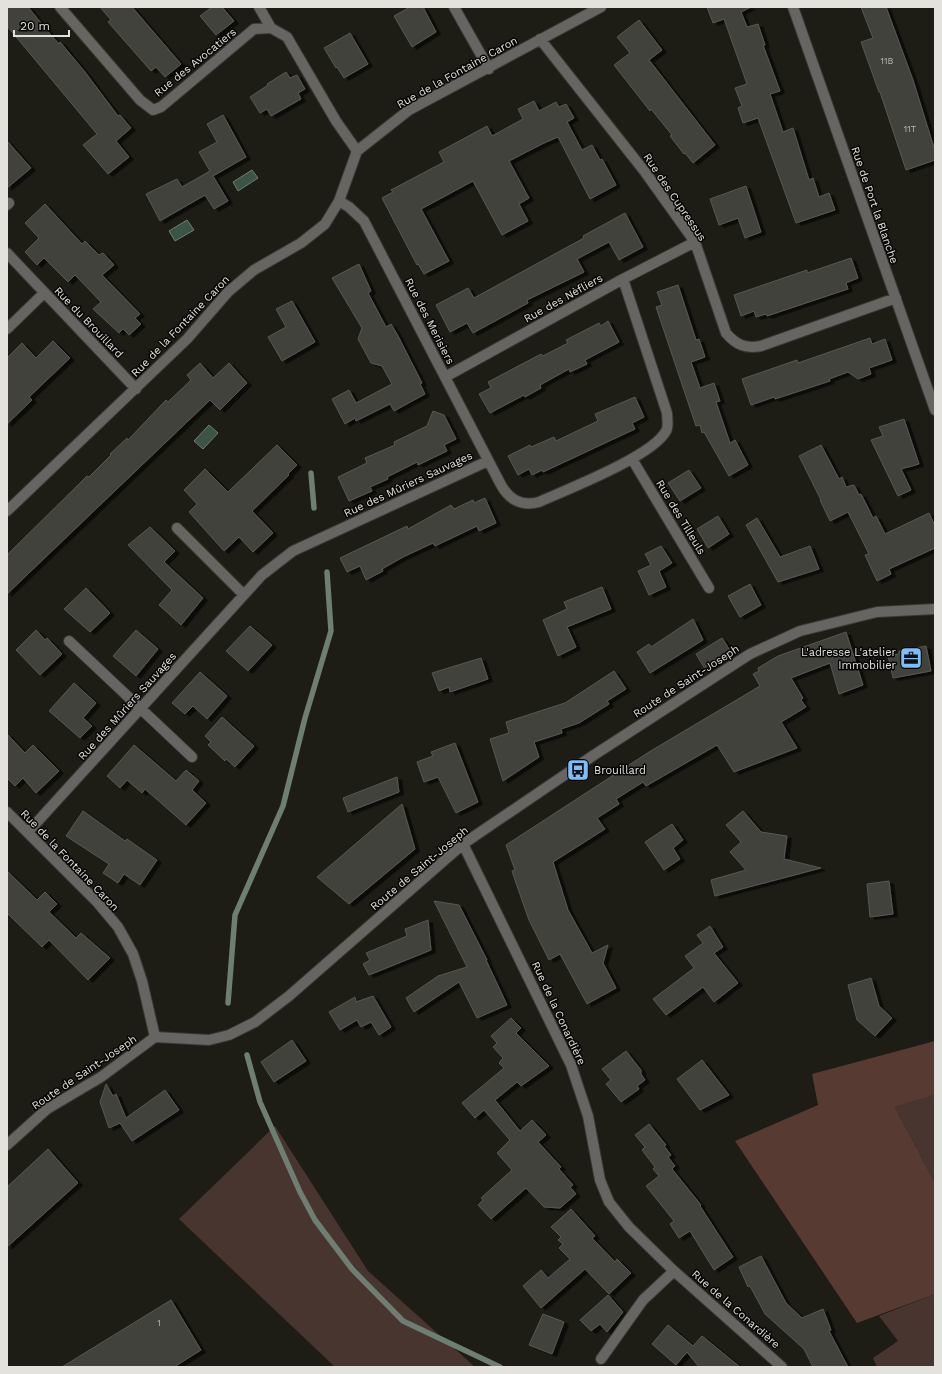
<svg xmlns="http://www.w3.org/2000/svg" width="942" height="1374" font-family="'Work Sans',sans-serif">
	<defs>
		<filter id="shadow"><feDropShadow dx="4.5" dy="2.5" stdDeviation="0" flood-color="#0009"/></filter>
	</defs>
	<rect width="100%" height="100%" fill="#1d1c15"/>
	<path fill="#493530" d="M935,1095V1183L895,1107Z
		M275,1126L368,1271L475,1367H335L179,1219Z
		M935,1294V1367H877L873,1358L898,1341L879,1316Z"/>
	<path fill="#573b33" d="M935,1041V1095L895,1107L935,1183V1294L857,1323L735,1141L818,1105L812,1074Z"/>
	<path fill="#3a5545" stroke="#6d7f73" d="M252,170L258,178L238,191L233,182Z
		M187,220L194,230L175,241L169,231Z
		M209,425L218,433L203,449L194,441Z"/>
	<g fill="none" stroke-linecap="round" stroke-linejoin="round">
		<path stroke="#6d7f73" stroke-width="5.5" d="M311,473L314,508
			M228,1003L235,915L283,806L305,718L331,631L327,572
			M247,1055L260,1102L300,1192L315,1220L352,1269L403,1321L500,1367"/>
	</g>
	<path fill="#3f423b" stroke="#565952" filter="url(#shadow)" d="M7,7H28L50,34L59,44L60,42L85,72L118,116L120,115L131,128L116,141L129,157L108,174L83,145L97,134L7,26Z
		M100,7H132L181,64L165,77L156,67L151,71L108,22L111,20Z
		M212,7H222L234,21L216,35L200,16Z
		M410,7H423L436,32L412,47L394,16Z
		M707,7H751L741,12L747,27L758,24L765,45H763L780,91L770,94L783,132L793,128L809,180L813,178L819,197L829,193L835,210L796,223L758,118L743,123L738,108L742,106L735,88L747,84L724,19L713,23Z
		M861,7H886L913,80L935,151V160L906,170L880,92H879L861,42L873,38Z
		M639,20L662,50L649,60L715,145L693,163L685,153L684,154L670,136L672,135L651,109L650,111L614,65L630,53L617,37Z
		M350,33L368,64L344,78L337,67L336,68L324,48Z
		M286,72L290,78L297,75L305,89L298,93L301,99L271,116L267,109L260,113L250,97L268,85L267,84Z
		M534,101L539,111L556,102L559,107L566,104L574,118L567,122L582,150L592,145L600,160L602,159L616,185L590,199L558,137L544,143L509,161L529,198L519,204L528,221L502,235L473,181L421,209L449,261L424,274L418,264L417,265L382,198L393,192L391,190L444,162L439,152L487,126L492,136L523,119L518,109Z
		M223,115L246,157L213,176L228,201L214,209L205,195L160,221L146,194L177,179L182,187L210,171L199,152L217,142L207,124Z
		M7,141L31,168L7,188Z
		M746,186L761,232L745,238L738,218L719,225L710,199Z
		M45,204L82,244L85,241L99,255L103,253L114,265L102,275L140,314L135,318L141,324L129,335L123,329L119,333L93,309L101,302L75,275L68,282L44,258L37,265L25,252L39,238L25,223Z
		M625,213L643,247L619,260L609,242L577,259L584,272L527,300L528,303L473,333L467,323L450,332L436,305L468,288L474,298L584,238L583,236Z
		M851,258L858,278L846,283L848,289L767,316L766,314L756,317L754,311L741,316L734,295L807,270V273Z
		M359,264L371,291L368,293L386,327L391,324L397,334L422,383L420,384L425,394L394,411L390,404L356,421L355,418L345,424L332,399L349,390L356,403L392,384L382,366L371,363L358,339L362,328L332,278Z
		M678,285L696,340L699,339L705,357L691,362L700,388L714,383L720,401L716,402L730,443L735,440L748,465L729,476L704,432L702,433L700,425L696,426L656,307L662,305L657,292Z
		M292,301L315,342L282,361L268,337L286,327L276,309Z
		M608,321L619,342L585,360L587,364L570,372L569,369L540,385L541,388L525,397L524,395L490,413L479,394L491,388L488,382L541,354L543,356L568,343L566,340L599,323L601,326Z
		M870,338L872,344L885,339L892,360L869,368L871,374L858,379L848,372L829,379L830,381L775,399L774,397L751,405L742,379L797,360L798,363Z
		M53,341L70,358L29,397L32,400L7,424V358L22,343L36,358Z
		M200,363L213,378L229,363L247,383L220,410L210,400L7,594V555L81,482L87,476L89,477L111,455L110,454L127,438L128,440L166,400L168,402L191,380L187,375Z
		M635,397L644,417L632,423L635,429L543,472L542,470L532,475L529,469L518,475L508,456L530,445L531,447L554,437L556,441L598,421L595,414Z
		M433,411L444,415L456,439L444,445L447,451L418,465L417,462L387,477L388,479L370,487L372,491L349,501L338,477L367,463L365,458L395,445L394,442L427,426Z
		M904,419L919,464L901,469L911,490L898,496L871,440L883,436L879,427Z
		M277,445L297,465L288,474L289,475L252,511L273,533L253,552L239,537L224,551L189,512L197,504L184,490L205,469L228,492Z
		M821,445L839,479L842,477L846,487L854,485L859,495L861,494L873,518L876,516L885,534L929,513L935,526V548L889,569L891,574L877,581L865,555L869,554L848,512L830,521L820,500H821L799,456Z
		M689,470L701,488L680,501L668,483Z
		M485,498L496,523L479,531L477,526L435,546L433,543L403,557L382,569L383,571L366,580L360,566L347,572L340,558L407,526L408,529L451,505L454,509L473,500L474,503Z
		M718,516L729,534L708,548L697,529Z
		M757,518L780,557L810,546L819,569L778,582L746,525Z
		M150,527L175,551L164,562L203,598L181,625L159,605L172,590L128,545Z
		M661,546L672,563L659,571L666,587L649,595L638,571L651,565L645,554Z
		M750,584L761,605L740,617L728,596Z
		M602,587L611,609L567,627L576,647L558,656L543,620L567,609L564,602Z
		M86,588L110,613L90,632L64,609Z
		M693,619L703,640L650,673L637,652L649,644L651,647Z
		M250,626L272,645L248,671L226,651Z
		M36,630L45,640L47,638L62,654L40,675L16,650Z
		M136,630L158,649L136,676L113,656Z
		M846,632L863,685L839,694L830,663L791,678L803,698L801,700L806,707L781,722L797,748L734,772L717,745L646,786L643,782L616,799L619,804L597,818L605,829L553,862L568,910L592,953L608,945L603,963L616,988L587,1004L560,954L549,960L529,920L516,883L512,871L515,870L506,845L649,752L760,686L753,674L759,671L758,668L778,656Z
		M722,638L731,652L705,669L696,654Z
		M926,646L931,671L893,678L888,656L899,654V651Z
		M481,658L488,679L450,692L449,687L439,691L432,673Z
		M614,671L626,689L607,701L609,704L579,723L561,729L562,733L534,742L539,757L503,781L490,739L509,733L506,722L565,703Z
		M200,672L227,696L207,719L193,706L185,714L172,703Z
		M74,683L96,703L83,718L92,726L80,738L49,711Z
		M222,717L254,746L235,767L226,759L225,761L208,745L211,742L205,736Z
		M7,734L25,753L33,745L59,771L36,793L23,778L15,786L7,778Z
		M455,743L478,802L456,813L438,777L424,782L417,762L433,756L431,752Z
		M134,745L176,781L186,770L199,781L192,790L206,803L186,825L145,789L142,793L127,780L120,788L107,776Z
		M397,777L399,792L348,812L343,798Z
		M402,804L415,849L349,904L317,877Z
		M83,811L125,841L127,839L157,860L140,885L124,874L118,883L103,873L109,864L66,836Z
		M743,811L761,832L787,836L784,859L821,868L715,896L711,880L746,870L730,852L741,842L726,825Z
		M672,824L683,840L673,848L680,859L664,870L645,842Z
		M7,871L37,900L45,892L57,904L49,912L76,938L81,933L110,958L88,980L49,940L42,947L7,913Z
		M889,881L893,914L870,917L867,884Z
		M434,901L459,905L487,960H486L507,1005L477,1018L459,982L414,1012L406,998L438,976L467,967Z
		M428,920L431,950L369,975L363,964L370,960L366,953L407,936L405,929Z
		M710,926L723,947L714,953L738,983L714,1002L703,987L666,1015L653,999L694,968L685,956L703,943L697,935Z
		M871,978L879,1006L892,1018L875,1036L857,1020L848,985Z
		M373,996L391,1027L379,1035L371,1022L361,1027L357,1020L340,1030L329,1012L355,997L356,1002Z
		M511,1018L521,1028L516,1033L549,1066L521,1086L517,1082L495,1100L520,1131L532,1120L546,1135L538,1142L561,1167L559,1169L573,1185L570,1187L576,1194L560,1208L544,1207L526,1188L491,1219L478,1205L483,1200L481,1198L512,1170L497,1153L510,1140L484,1110L475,1118L462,1103L504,1068L499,1063L503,1058L493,1047L497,1043L491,1036Z
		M292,1040L306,1061L274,1082L261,1062Z
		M626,1051L641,1070V1074L645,1080L637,1086L639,1089L621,1102L606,1084L611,1080L602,1069Z
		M702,1060L729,1095L700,1110L677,1079Z
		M106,1084L113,1096L116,1094L126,1118L165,1090L179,1110L132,1141L120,1123L109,1128L100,1102Z
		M649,1124L666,1145L664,1146L671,1155L668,1157L675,1166L672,1169L701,1205L700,1206L733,1257L714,1270L690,1231L679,1238L670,1224L674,1221L646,1186L659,1176L653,1169L655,1167L642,1150L645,1147L635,1135Z
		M48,1149L78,1183L7,1247V1187Z
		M571,1209L595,1236L592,1238L615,1262L617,1259L631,1273L609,1294L585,1269L541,1308L523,1286L541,1270L548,1278L570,1259L559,1248L563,1244L558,1240L561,1237L551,1227Z
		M761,1256L786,1303L802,1318L823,1309L831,1330L829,1331L848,1367H813L804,1349L765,1314L750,1286L748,1287L739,1267Z
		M608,1295L623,1312L607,1332L600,1324L591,1331L580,1320Z
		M171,1300L201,1350L174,1367H62Z
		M543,1314L564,1322L552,1354L529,1345Z
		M668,1325L693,1346L702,1336L740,1367H699L687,1352L676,1365L652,1344Z"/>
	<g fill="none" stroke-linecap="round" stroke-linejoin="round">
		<g stroke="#393831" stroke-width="12">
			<path id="minor" d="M60,7L140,100L153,110L161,107L254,29L271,28L287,37L336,121L357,151
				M259,7L271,28
				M454,7L489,69
				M793,7L935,410
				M540,39L645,172L695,242L726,333C736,345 746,349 761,346L896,298
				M339,201L349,207L364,221L500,483C508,499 521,507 539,502C568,489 653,456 666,431C669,427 667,418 667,413L623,279
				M7,205L9,203
				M7,253L136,389
				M7,329L44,293
				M445,377L623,279L695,242
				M632,459L709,588
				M7,511L187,339L228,292L254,270L301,243L325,224L339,201L357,151L409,110L601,7
				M177,528L244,595
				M69,641L192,757
				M7,812L97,902L118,927L133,954L142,981L155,1037
				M28,832L262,575L293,551L488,461
				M463,844L571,1065L588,1116L600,1180L609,1202L629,1227L674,1271L782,1367
				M7,1145L47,1109L101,1077L155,1037L209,1040L229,1035L255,1022L289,996L463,844L594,755L750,654L800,631L877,612L935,609
				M601,1359L643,1300L674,1271"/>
		</g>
		<use href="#minor" stroke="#676562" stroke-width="10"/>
	</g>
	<defs>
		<g id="office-square" transform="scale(1.15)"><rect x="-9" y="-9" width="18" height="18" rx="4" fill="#7ebdf9" stroke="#070604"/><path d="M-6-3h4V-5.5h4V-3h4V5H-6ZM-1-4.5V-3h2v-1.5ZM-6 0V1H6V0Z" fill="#111"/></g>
		<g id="bus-square" transform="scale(1.15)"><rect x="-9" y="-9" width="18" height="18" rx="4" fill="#7ebdf9" stroke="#070604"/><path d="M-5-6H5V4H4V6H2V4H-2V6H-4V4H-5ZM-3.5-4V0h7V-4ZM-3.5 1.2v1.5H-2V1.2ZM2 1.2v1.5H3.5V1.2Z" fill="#111"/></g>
	</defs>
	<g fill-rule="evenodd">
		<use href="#office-square" x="911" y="658"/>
		<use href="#bus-square" x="578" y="770"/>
	</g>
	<g text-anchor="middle" stroke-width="3" stroke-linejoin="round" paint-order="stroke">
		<g font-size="9" fill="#babab4">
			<text x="887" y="64">11B</text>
			<text x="910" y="132">11T</text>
			<text x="159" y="1326">1</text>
		</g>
		<g font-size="11" fill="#e3e2dd" stroke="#070604">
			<text transform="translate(195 62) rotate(-39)" y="4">Rue des Avocatiers</text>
			<text transform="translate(457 72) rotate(-29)" y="4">Rue de la Fontaine Caron</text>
			<text transform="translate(675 197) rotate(56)" y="4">Rue des Cupressus</text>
			<text transform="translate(875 205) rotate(71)" y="4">Rue de Port la Blanche</text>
			<text transform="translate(563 298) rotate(-29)" y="4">Rue des Nèfliers</text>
			<text transform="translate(430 321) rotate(63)" y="4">Rue des Merisiers</text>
			<text transform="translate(89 322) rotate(46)" y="4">Rue du Brouillard</text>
			<text transform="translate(180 326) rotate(-46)" y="4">Rue de la Fontaine Caron</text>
			<text transform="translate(408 484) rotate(-25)" y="4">Rue des Mûriers Sauvages</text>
			<text transform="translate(681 517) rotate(59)" y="4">Rue des Tilleuls</text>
			<text transform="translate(686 681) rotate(-33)" y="4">Route de Saint-Joseph</text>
			<text transform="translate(127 706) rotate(-48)" y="4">Rue des Mûriers Sauvages</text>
			<text transform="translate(70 860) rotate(46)" y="4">Rue de la Fontaine Caron</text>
			<text transform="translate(419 868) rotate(-40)" y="4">Route de Saint-Joseph</text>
			<text transform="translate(559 1013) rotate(65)" y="4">Rue de la Conardière</text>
			<text transform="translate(84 1072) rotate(-34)" y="4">Route de Saint-Joseph</text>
			<text transform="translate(736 1309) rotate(41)" y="4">Rue de la Conardière</text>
		</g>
		<g font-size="11" fill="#e3e2dd" stroke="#070604" text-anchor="end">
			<text x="896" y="656">L'adresse L'atelier<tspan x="896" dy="13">Immobilier</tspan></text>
			<text x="594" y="774" text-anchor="start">Brouillard</text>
		</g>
	</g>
	<rect width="942" height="1374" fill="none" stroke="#e3e2dd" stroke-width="16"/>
	<path d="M14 30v6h55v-6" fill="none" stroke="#e3e2dd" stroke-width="2"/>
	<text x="20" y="30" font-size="12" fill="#e3e2dd" stroke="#070604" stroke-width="3" paint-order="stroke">20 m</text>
</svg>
